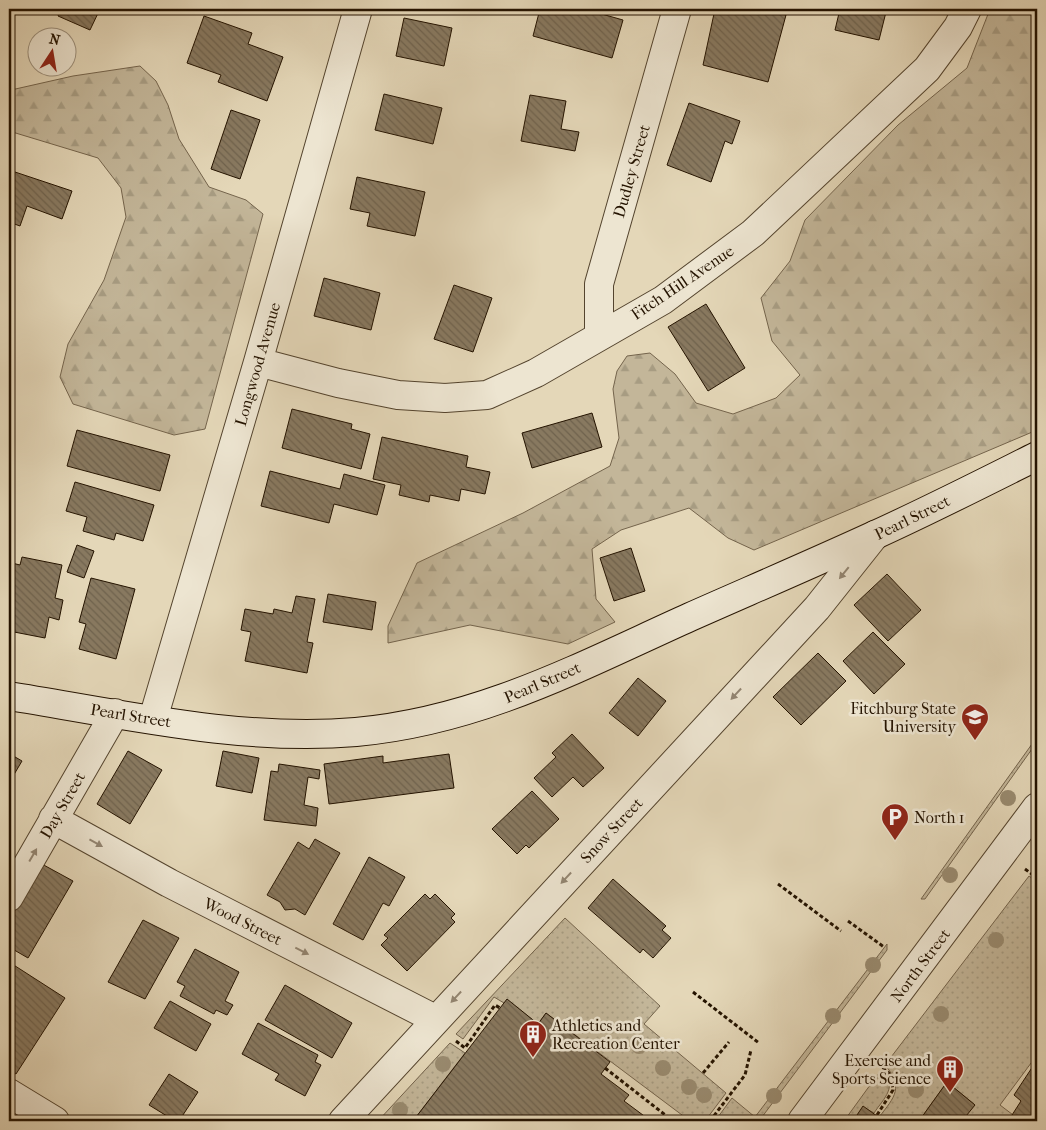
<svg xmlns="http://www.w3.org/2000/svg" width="1046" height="1130" font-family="'IM FELL French Canon',serif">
	<defs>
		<pattern id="grass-dots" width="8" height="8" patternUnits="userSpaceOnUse" patternTransform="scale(1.25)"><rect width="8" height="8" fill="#c3b699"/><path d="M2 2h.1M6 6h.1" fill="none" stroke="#a79c82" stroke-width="1.8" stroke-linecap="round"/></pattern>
		<pattern id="forest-firs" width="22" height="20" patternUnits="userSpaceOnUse" patternTransform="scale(1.25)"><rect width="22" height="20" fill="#c3b699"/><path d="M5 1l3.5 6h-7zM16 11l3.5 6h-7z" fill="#a79c82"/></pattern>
		<pattern id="building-back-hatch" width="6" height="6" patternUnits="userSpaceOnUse" patternTransform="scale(1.25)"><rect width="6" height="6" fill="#887960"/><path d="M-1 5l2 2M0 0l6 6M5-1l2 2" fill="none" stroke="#6f624d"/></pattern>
	</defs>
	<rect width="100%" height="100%" fill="#e4d7b8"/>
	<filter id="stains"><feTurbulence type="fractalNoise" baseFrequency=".004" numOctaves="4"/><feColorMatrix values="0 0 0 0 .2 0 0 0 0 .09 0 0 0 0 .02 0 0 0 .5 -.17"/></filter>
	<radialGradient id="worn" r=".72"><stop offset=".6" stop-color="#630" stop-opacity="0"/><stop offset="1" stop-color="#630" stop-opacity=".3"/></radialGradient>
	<path fill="url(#grass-dots)" stroke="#74644c" d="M1037,737V742L925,899H921Z
		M1029,876L1037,882V1055L1000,1105L1021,1121H962L974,1104L947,1082L919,1121H893L887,1117L884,1121L879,1117C895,1097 904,1087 885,1065Z
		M565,918L660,1006L644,1024L726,1093L705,1121H690L546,1013L538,1024L507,1000L504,1003L494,997L463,1039L456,1034Z
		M887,944V950L759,1121H715L732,1098L755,1117Z
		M450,1043L465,1053L413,1121H378Z
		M881,1070C899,1086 884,1098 874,1113L863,1107L853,1121H844Z"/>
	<path fill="url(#forest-firs)" stroke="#74644c" d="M990,9H1037V430L754,550L728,538L689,508L621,530L592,549L596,599L615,622L568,644L470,625L388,643V626L417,563L523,513L610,466L619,438L613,389L617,371L627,356L650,353L675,374L696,403L733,414L776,398L800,375L772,341L761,298L790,261L805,220L898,125L967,68Z
		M140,66L156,81L168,105L179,139L209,187L246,200L263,214L205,429L174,435L73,404L60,377L68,344L104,280L126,217L121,188L98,158L9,131V92L11,90L73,76Z"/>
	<path fill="url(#building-back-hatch)" stroke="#241300" d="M61,9H100L90,30L58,16Z
		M540,9H584L623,20L612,58L533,36Z
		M715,9H760L786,15L768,82L703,65Z
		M840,9H893L891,14L886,12L879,40L835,30Z
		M204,16L252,33L248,44L283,57L267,101L218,82L221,75L187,63Z
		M404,18L452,28L444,66L396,56Z
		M384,94L442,108L433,144L375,130Z
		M530,95L566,101L561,129L579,132L575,151L521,141Z
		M689,103L740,121L732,144L725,141L711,182L667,165Z
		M231,110L260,120L240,179L211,169Z
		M9,170L72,191L62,219L27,206L20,226L9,222Z
		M357,177L425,192L415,236L367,226L370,213L350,209Z
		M324,278L380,293L371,330L314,316Z
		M454,285L492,298L473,352L434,339Z
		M706,304L745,368L708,391L668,327Z
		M292,409L352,424L351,429L370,434L361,469L282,448Z
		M592,413L602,447L532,468L522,433Z
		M77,430L170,455L160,491L67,466Z
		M382,437L468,456L466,467L490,472L485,494L461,489L459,501L430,495L429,502L399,495L401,485L373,479Z
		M270,471L340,489L344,474L385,485L377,515L334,504L329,523L261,506Z
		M75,482L154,505L143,541L116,533L114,540L83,531L87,517L66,511Z
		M77,545L94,551L84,578L67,572Z
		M631,548L645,591L614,601L600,558Z
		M22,557L62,565L55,598L63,600L59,620L49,617L45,638L9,631V579L12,563L20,565Z
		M887,574L921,610L888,641L854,605Z
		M91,578L135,589L116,659L79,649L86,624L79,622Z
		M328,594L376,602L372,630L323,622Z
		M296,596L315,599L307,642L313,643L307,673L245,661L251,632L241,630L245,609L273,614L274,609L292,613Z
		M873,632L905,664L874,694L843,661Z
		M818,653L846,681L801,725L773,697Z
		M638,678L666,701L638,736L609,713Z
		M572,734L604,768L583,787L573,777L552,797L534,778L556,757L552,753Z
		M9,745L13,748L10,754L22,761L9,783Z
		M128,751L162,770L130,824L97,804Z
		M223,751L259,758L252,793L216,786Z
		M449,754L454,788L329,804L324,764L383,756V763Z
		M279,764L320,770L319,779L308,777L304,805L318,808L316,826L264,820L271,771L278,772Z
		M532,791L559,819L529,848L526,845L517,854L492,829Z
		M315,839L340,853L305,915L295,909L285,910L280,902L267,895L298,842L309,849Z
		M369,857L405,877L389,906L383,903L363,940L333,924Z
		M40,863L73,881L28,958L9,947V916Z
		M613,879L666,926L662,930L671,938L653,958L643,949L640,953L588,908Z
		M425,894L430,899L435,894L455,914L451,918L455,922L407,971L381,945L388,938L384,935Z
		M143,920L179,938L145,999L108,982Z
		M195,949L239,972L225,1001L233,1005L227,1015L216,1010L214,1014L180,996L185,986L177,982Z
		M9,962L65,998L16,1074L9,1070Z
		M285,985L352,1023L332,1058L265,1020Z
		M507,999L538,1024L546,1013L610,1062L601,1074L629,1095L624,1101L651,1121H413Z
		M170,1001L211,1024L196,1051L154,1028Z
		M258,1023L318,1055L315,1062L321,1065L305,1096L275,1080L279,1074L242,1054Z
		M1037,1060V1119L1036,1121H1023L1012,1115L1021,1101L1014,1095Z
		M169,1074L198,1092L179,1121H175L149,1105Z
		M947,1082L975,1105L962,1121H919Z
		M863,1106L884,1121L887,1117L893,1121H853Z"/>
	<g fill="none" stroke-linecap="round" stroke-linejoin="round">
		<g stroke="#54442e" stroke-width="30">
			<path id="minor" d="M599,335V284L677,9
				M258,362L338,383L398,395L445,398L487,395L536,373L663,300L753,233L927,69L958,27L967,9
				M153,719L258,362L358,9
				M53,819L169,883L435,1019
				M9,897L115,713
				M9,1093L55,1121
				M343,1121L817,608L875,535"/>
		</g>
		<g stroke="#54442e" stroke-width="30">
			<path id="tertiary" d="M802,1121L1037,807"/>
		</g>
		<g stroke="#241300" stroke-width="30">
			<path id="secondary" d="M9,696C121,714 242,742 356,732C479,721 579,667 690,617C751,590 814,563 875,535C930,510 983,483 1037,456"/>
		</g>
		<path stroke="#241300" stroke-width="3" stroke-dasharray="4 2.5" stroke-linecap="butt" d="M1025,869L1037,878
			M778,884L841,931
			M848,921L884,947
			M693,992L759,1043
			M456,1041L465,1048L495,1005L500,1008
			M605,1068L673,1121
			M703,1073L729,1042
			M877,1115L893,1090L891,1075L881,1066
			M710,1121L745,1075L751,1050"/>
		<use href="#minor" stroke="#ede5d1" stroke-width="28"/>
		<use href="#tertiary" stroke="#ede5d1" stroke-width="28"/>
		<use href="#secondary" stroke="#ede5d1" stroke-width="28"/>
	</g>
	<g fill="#998b70">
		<circle cx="1008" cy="798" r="8"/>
		<circle cx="950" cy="875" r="8"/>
		<circle cx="996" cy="940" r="8"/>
		<circle cx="873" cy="965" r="8"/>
		<circle cx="941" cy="1014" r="8"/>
		<circle cx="833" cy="1016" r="8"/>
		<circle cx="639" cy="1046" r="8"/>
		<circle cx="443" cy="1064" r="8"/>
		<circle cx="663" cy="1068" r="8"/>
		<circle cx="689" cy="1087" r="8"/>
		<circle cx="916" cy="1090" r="8"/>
		<circle cx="704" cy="1095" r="8"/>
		<circle cx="774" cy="1096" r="8"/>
		<circle cx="400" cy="1110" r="8"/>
	</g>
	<defs><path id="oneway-solid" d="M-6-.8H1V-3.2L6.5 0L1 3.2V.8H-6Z" transform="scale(1.25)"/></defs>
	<g fill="#938673">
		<use href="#oneway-solid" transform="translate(844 573) rotate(129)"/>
		<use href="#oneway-solid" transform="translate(736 694) rotate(133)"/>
		<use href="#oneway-solid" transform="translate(96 843) rotate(29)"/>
		<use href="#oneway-solid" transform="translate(33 855) rotate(-60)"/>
		<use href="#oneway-solid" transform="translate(566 878) rotate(133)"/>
		<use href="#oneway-solid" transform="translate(302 951) rotate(27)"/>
		<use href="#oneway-solid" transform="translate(456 997) rotate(133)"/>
	</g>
	<defs>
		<g id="university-pin" transform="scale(1.4375)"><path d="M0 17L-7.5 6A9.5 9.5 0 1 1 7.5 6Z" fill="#8f2418" stroke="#ede5d1"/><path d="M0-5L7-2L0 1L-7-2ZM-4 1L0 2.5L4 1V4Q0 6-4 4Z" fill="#fff"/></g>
		<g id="parking-pin" transform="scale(1.4375)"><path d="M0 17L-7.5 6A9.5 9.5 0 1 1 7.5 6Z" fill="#8f2418" stroke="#ede5d1"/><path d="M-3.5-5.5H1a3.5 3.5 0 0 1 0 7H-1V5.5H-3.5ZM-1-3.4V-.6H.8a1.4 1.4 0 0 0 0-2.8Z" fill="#fff"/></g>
		<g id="building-pin" transform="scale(1.4375)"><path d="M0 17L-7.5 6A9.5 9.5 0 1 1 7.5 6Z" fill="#8f2418" stroke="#ede5d1"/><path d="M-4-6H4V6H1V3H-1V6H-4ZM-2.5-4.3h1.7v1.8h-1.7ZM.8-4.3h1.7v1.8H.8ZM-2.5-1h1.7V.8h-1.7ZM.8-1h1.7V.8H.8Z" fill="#fff"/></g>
	</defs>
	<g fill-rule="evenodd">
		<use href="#university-pin" x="975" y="717"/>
		<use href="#parking-pin" x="895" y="817"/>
		<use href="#building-pin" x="533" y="1034"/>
		<use href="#building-pin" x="950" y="1069"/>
	</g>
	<g text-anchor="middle" stroke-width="5" stroke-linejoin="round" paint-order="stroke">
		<g font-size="16" fill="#241300" stroke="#ede5d1">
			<text transform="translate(631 171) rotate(-74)" y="6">Dudley Street</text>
			<text transform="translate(682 282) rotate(-34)" y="6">Fitch Hill Avenue</text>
			<text transform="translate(257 364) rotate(-74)" y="6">Longwood Avenue</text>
			<text transform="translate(912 517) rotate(-26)" y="6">Pearl Street</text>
			<text transform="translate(542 682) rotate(-23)" y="6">Pearl Street</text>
			<text transform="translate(131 715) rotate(9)" y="6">Pearl Street</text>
			<text transform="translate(62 805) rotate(-60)" y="6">Day Street</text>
			<text transform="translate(611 830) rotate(-47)" y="6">Snow Street</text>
			<text transform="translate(243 921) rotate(27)" y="6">Wood Street</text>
			<text transform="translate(920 965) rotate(-53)" y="6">North Street</text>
		</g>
		<g font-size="16" fill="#241300" stroke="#ede5d1" text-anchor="end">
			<text x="956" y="714">Fitchburg State<tspan x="956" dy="18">University</tspan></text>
			<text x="914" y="823" text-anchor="start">North 1</text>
			<text x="552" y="1031" text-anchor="start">Athletics and<tspan x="552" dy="18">Recreation Center</tspan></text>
			<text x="931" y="1066">Exercise and<tspan x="931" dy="18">Sports Science</tspan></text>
		</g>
	</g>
	<rect width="1046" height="1130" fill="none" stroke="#e4d7b8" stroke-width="30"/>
	<rect x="10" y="10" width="1026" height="1110" fill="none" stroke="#241300" stroke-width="2.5"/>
	<rect x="15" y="15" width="1016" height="1100" fill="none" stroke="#241300"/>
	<g transform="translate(52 52) rotate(12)"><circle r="24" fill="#ede5d1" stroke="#9d917d"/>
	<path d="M0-4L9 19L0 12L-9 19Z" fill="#8f2418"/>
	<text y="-8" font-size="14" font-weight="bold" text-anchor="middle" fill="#241300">N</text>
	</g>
	<rect width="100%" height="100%" filter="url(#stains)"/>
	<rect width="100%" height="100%" fill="url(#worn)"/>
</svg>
